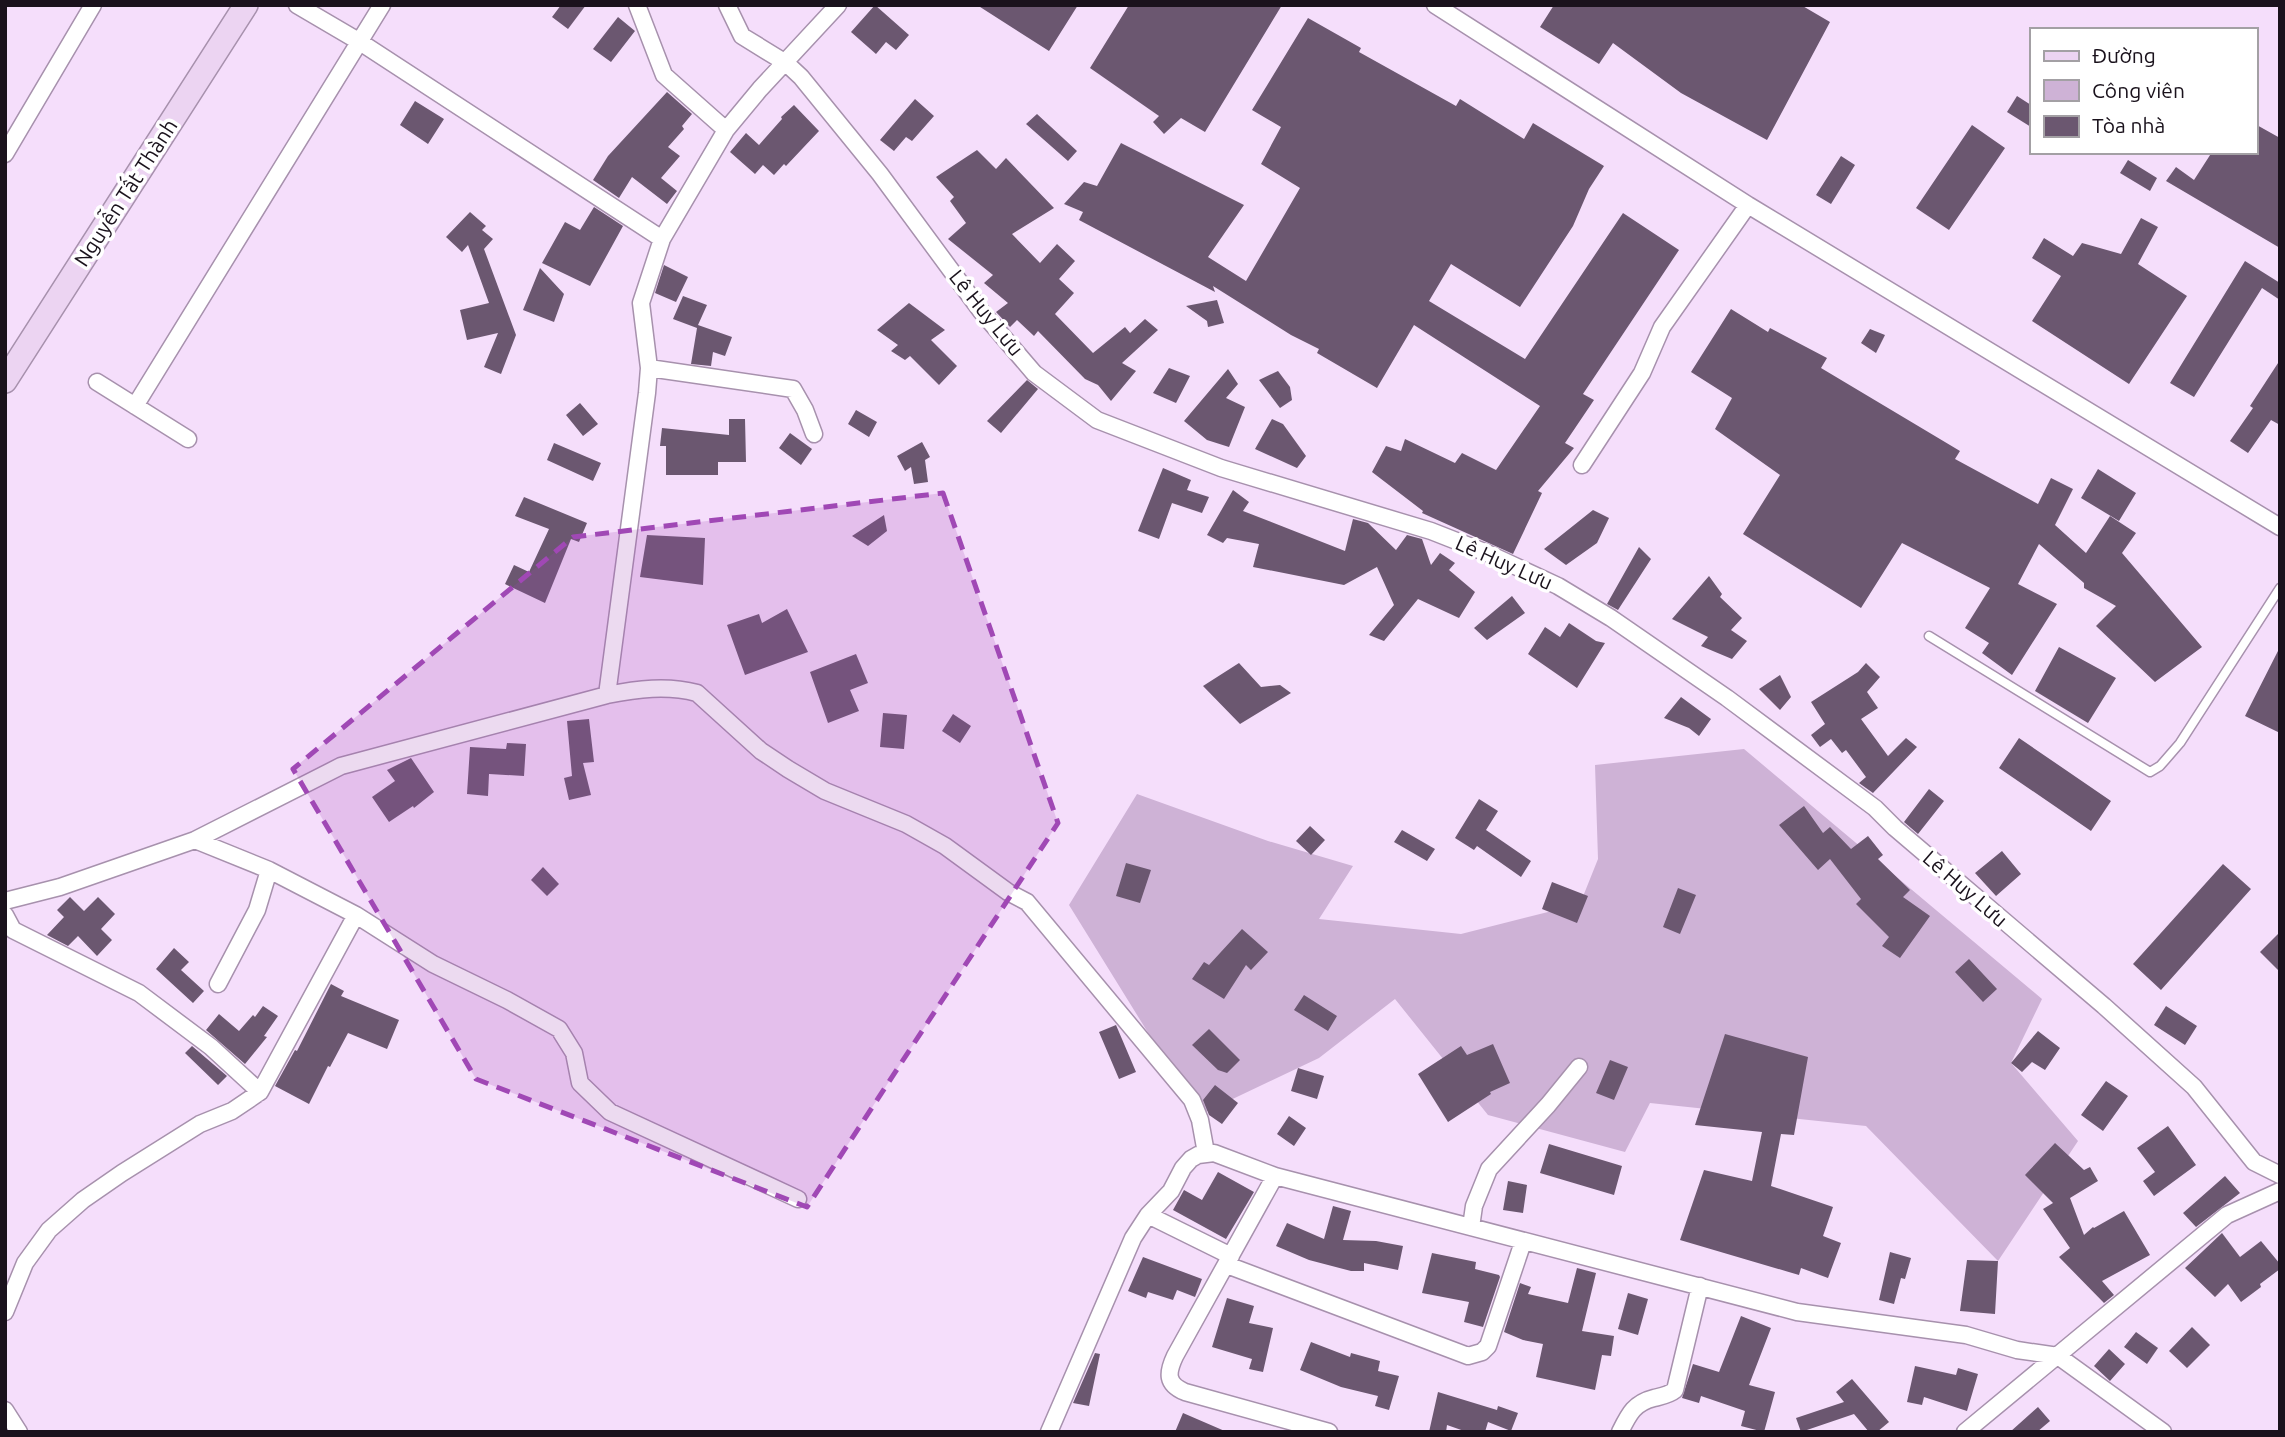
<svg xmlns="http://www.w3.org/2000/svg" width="2285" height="1437" font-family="Ubuntu,sans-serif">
	<rect width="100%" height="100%" fill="#f5defb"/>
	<path fill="#ceb2d6" d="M1744,749L2042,999L2011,1063L2078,1141L1998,1261L1866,1126L1650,1103L1625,1152L1488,1115L1395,999L1319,1058L1199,1115L1069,905L1137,794L1268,841L1353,866L1319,919L1461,934L1580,904L1598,859L1595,765Z"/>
	<path fill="#6b5770" d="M561,5H586L568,29L552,17Z
		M875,5L909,35L896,50L886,42L876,54L851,32Z
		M977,5H1078L1049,51Z
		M1129,5H1282L1205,132L1181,118L1164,134L1153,122L1159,116L1090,68Z
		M1554,5H1801L1830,22L1767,140L1681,93L1613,43L1599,64L1540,27Z
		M618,17L635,31L611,62L593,49Z
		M1308,18L1361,48L1359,52L1456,106L1460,99L1524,139L1533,123L1604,166L1589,189L1573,226L1520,307L1451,264L1429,301L1525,359L1623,213L1679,250L1583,394L1594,400L1565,443L1574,448L1538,491L1542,493L1513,554L1422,513L1423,511L1372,472L1386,446L1401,451L1405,439L1455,463L1462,453L1496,470L1540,406L1414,325L1377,388L1317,353L1319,349L1291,335L1213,286L1215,292L1079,220L1083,212L1064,204L1084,182L1097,186L1121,143L1244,205L1208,257L1246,281L1300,188L1261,164L1281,127L1252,110Z
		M667,92L692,114L682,126L684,129L668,147L680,156L661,178L677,191L667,204L632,177L619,198L593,180L608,156Z
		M2017,96L2031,105V127L2007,112Z
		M915,99L934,116L912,141L906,137L894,151L880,140Z
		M415,101L444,119L428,144L400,125Z
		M794,105L819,131L786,166L784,164L774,175L763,165L755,174L730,152L746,133L759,145L782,119L781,117Z
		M1037,114L1077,151L1068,161L1026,124Z
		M2255,124L2280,138V248L2166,181L2176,167L2194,180L2212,152H2255Z
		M1972,125L2005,148L1949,230L1916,208Z
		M977,150L996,169L1006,158L1054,208L1012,234L1040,263L1057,244L1075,261L1059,279L1074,293L1055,314L1093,353L1125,327L1130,333L1145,319L1158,330L1122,363L1136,371L1111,401L1098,385L1085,379L1038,331L1034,336L1017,320L1010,327L996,312L1008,303L984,283L993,275L948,239L966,223L950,201L954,197L936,177Z
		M1841,156L1855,165L1831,204L1816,195Z
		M2128,160L2157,178L2150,191L2120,173Z
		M594,207L623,226L590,286L542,263L565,222L580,230Z
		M470,212L486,226L482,230L493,239L484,249L516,335L501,374L484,367L498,333L467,340L460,310L489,303L468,245L462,252L446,237Z
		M2141,218L2158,227L2138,264L2187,296L2129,384L2032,321L2061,276L2032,258L2044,238L2073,256L2082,243L2121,254Z
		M2245,261L2280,283V300L2262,288L2194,397L2170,383Z
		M664,265L688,277L676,302L655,293Z
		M540,268L564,294L554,322L523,310Z
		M683,296L707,305L698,325L732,337L725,356L713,352L711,366L691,364L697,328L673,319Z
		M1217,300L1224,323L1208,327L1207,321L1186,306Z
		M909,303L945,330L931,340L957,366L939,385L910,356L905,360L891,351L898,345L877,330Z
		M1731,309L1768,332L1770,328L1827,358L1821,368L1960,451L1955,459L2038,504L2051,478L2073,489L2055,525L2086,553L2110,516L2136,533L2122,553L2202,647L2155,682L2096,626L2116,606L2084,588V583L2039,544L2018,584L2057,604L2012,675L1982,653L1989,643L1965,628L1990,588L1902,543L1861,608L1743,534L1780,475L1715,429L1732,398L1691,372Z
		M1870,329L1885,335L1876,353L1861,343Z
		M2280,360V425L2271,420L2248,453L2230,441L2253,408L2250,406Z
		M1169,368L1190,376L1176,403L1153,393Z
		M1228,369L1238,384L1226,398L1245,407L1229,447L1207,440L1184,421Z
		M1278,371L1290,387L1292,400L1280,408L1259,380Z
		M1027,380L1038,389L1001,433L987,421Z
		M580,403L598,424L583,436L566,415Z
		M856,410L877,422L869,437L848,424Z
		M729,419H745L746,462H718V475H666V446H660L662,428L729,435Z
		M1272,419L1283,424L1306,456L1297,468L1255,449Z
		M790,433L812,449L801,465L779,448Z
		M922,442L930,457L925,460L928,482L914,484L911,467L905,471L897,456Z
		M554,443L601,463L593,481L547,460Z
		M1163,468L1191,480L1187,490L1209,497L1202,513L1172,503L1159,539L1138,531Z
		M2098,469L2136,493L2119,521L2081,498Z
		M1233,490L1249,502L1243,511L1345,551L1353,519L1368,523L1396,550L1407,535L1422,539L1431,565L1440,553L1455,563L1449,570L1475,592L1459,618L1418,599L1384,641L1369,635L1394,605L1377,567L1344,585L1253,567L1259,544L1227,538L1223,543L1207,535Z
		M524,497L587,523L579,542L571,539L545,603L505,584L514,565L529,572L549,529L515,516Z
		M1593,510L1609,518L1597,543L1566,565L1544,549Z
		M884,515L887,531L868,546L852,536Z
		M647,535L705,538L703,585L640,577Z
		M1639,547L1651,559L1618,610L1607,604Z
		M1709,576L1722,594L1720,597L1742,618L1731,630L1747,641L1732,659L1701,646L1708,637L1672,619Z
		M1512,596L1525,613L1487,640L1474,628Z
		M787,609L808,652L745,675L727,625L759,614L762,623Z
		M1569,623L1596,641L1605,643L1577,688L1528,654L1545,627L1560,637Z
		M2059,647L2116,678L2088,723L2035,691Z
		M2280,647V733L2245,716Z
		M856,654L868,683L850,690L859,711L828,723L810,672Z
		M1239,663L1261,687L1280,685L1291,693L1240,724L1203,686Z
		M1866,663L1880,677L1867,692L1878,708L1861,719L1888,756L1906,738L1917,747L1873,793L1859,783L1866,777L1846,750L1842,753L1831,739L1820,747L1811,735L1825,724L1811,702L1858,672Z
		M1780,675L1791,697L1780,710L1759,689Z
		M1681,697L1711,719L1699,736L1689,728L1664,718Z
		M883,713L907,715L904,749L880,747Z
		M953,714L971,726L960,743L942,731Z
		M589,719L594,762L583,763L591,795L569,800L564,778L572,776L567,721Z
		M2019,738L2111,801L2091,831L1999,768Z
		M507,743L526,744L524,776L489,774L488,796L467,794L470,747L506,749Z
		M411,758L434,792L414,808L413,806L389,822L372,797L395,781L387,770Z
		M1929,789L1944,801L1918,834L1904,822Z
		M1479,799L1498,811L1486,830L1531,861L1521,877L1477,846L1474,850L1455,838Z
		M1804,806L1823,833L1830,827L1851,849L1868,836L1883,855L1878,859L1910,890L1903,897L1930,916L1900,958L1882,946L1889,937L1856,904L1861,899L1830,859L1818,870L1779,825Z
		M1310,826L1325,840L1311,855L1296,841Z
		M1402,830L1435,849L1427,861L1394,842Z
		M2002,851L2021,874L1996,896L1975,873Z
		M1126,863L1151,870L1140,903L1116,896Z
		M2223,864L2251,889L2161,990L2133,964Z
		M543,867L559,884L547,896L531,880Z
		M1552,882L1588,896L1577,923L1542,909Z
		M1678,888L1696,895L1680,934L1663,927Z
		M70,897L84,911L98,897L115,914L101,929L112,940L97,956L78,936L68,946L47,935L64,917L57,910Z
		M1242,929L1268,952L1251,970L1246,965L1224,999L1192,979L1204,962L1209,965Z
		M2280,932V972L2260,952Z
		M174,948L189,962L181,970L204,991L193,1003L156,969Z
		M1969,959L1997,989L1983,1002L1955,972Z
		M331,984L344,991L341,996L399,1020L387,1049L348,1033L330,1067L328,1066L309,1104L275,1086L295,1050L297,1051Z
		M1304,995L1337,1016L1328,1031L1294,1010Z
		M263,1006L278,1016L264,1036L267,1037L245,1064L206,1030L219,1014L239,1031L253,1015L255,1017Z
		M2166,1006L2197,1026L2185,1045L2154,1025Z
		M1116,1025L1136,1072L1119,1079L1099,1032Z
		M1209,1029L1240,1060L1227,1073L1218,1070L1192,1045Z
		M2038,1031L2060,1048L2045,1070L2032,1062L2022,1072L2011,1063Z
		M1725,1034L1808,1057L1794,1135L1781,1134L1771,1186L1833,1207L1823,1236L1841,1243L1828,1278L1801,1268L1799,1275L1680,1240L1704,1170L1752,1181L1762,1132L1695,1125Z
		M1493,1044L1510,1083L1490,1092L1491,1094L1448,1122L1418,1074L1461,1046L1467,1055Z
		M192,1046L227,1076L218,1085L185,1053Z
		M1610,1060L1628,1067L1614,1100L1596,1093Z
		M1298,1068L1324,1076L1317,1099L1291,1091Z
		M2106,1081L2128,1096L2103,1131L2081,1115Z
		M1215,1085L1238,1103L1222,1124L1209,1115L1203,1100Z
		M1289,1116L1306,1128L1294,1146L1277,1134Z
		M2168,1126L2196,1165L2154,1196L2143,1181L2155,1172L2137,1148Z
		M2055,1143L2084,1170L2090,1167L2098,1181L2070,1198L2084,1235L2093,1227L2094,1228L2124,1211L2150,1255L2102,1281L2114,1295L2104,1303L2059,1257L2070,1248L2043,1209L2053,1203L2025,1175Z
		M1549,1144L1622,1166L1614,1195L1540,1173Z
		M1218,1172L1254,1192L1226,1239L1173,1210L1184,1190L1202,1200Z
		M2225,1176L2240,1193L2196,1227L2183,1213Z
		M1508,1181L1527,1185L1523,1213L1503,1210Z
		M1333,1206L1351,1211L1343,1240L1376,1241L1403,1246L1398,1270L1364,1263V1271H1351L1309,1260L1276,1246L1287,1223L1324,1239Z
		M2222,1233L2240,1257L2261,1241L2280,1264V1269L2260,1284L2261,1287L2241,1302L2228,1284L2215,1297L2185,1268Z
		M1890,1252L1911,1258L1905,1279L1901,1278L1894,1304L1879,1300Z
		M1432,1253L1476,1262L1475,1269L1499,1275L1500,1277L1483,1327L1464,1322L1469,1302L1422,1293Z
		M1143,1257L1202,1279L1195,1297L1177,1290L1173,1300L1148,1292L1146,1298L1128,1291Z
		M1967,1260L1998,1261L1995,1314L1960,1311Z
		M1577,1268L1596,1273L1582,1331L1614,1336L1611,1356L1602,1355L1595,1390L1536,1377L1543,1344L1523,1340L1504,1332L1520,1283L1531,1287L1528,1294L1568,1303Z
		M1628,1293L1648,1299L1638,1335L1618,1329Z
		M1227,1298L1254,1306L1249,1323L1273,1328L1263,1372L1249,1369L1252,1359L1212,1347Z
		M1741,1316L1771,1328L1749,1385L1775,1392L1764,1432L1741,1426L1745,1411L1701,1396L1699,1403L1682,1398L1693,1364L1719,1372Z
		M2192,1327L2210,1345L2187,1368L2169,1351Z
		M2136,1332L2158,1348L2147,1364L2124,1347Z
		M1311,1342L1350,1357L1351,1353L1380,1361L1378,1371L1399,1376L1389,1410L1375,1406L1378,1396L1341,1387L1300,1370Z
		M2109,1349L2125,1364L2110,1381L2094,1366Z
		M1095,1353L1100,1354L1089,1406L1073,1403Z
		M1915,1366L1956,1375L1958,1368L1978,1374L1967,1411L1924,1397L1922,1405L1907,1402Z
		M1852,1379L1889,1422L1877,1432H1869L1854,1414L1801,1432L1796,1418L1844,1402L1836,1392Z
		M1438,1392L1497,1410L1498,1406L1518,1413L1511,1431L1488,1422L1485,1432H1467L1447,1425L1446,1432H1429Z
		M2038,1407L2050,1421L2037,1432H2010Z
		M1183,1413L1227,1432H1175Z"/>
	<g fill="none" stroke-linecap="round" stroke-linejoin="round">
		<g stroke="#a791ad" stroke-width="11">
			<path id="lane" d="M1929,636L2150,772L2160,766L2180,743L2280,588"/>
		</g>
		<g stroke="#a791ad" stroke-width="19">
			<path id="street" d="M297,5L360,42L662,239
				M727,5L742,36L786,63L801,77L880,174L981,311L1034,373L1097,420L1221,468L1431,531L1487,553L1558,586L1611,618L1727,698L1875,808L1895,828L2104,1006L2194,1087L2254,1162L2280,1175
				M1435,5L1748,205L2280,527
				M726,130L760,89L838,5
				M5,154L93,5
				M649,368L793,389L805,410L814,434
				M97,382L188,439
				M135,406L382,5
				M1582,465L1642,373L1662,327L1748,205
				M607,695C637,689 667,685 697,693L761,751L788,769L825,791L906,824L945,846L1008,892L1027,902L1192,1100L1200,1120L1206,1153
				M195,840L269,870L356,915L433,964L507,1000L559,1029L574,1053L580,1083L610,1112L798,1199
				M5,901L60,887L195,840L341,766L607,695L647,393L649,368L641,303L662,239L726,130L664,75L637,5
				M5,915L13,930L139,993L211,1047L260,1092
				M218,984L257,910L269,870
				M1275,1176L1175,1356C1167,1373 1166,1384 1185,1392L1329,1432
				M1148,1215L1231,1256
				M1471,1227L1474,1206L1489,1169L1548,1105L1579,1067
				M1227,1265L1468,1356L1482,1352L1488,1346L1523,1242
				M5,1312L25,1263L49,1230L83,1200L122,1173L200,1124L232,1111L260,1092L356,915
				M5,1410L19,1432
				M1049,1432L1133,1238L1148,1215L1171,1191L1183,1168L1191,1159L1198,1155L1214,1153L1275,1176L1797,1312L1966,1335L2017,1350L2058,1356L2163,1432
				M1620,1432C1629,1414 1634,1403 1654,1398C1662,1396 1669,1395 1675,1390L1700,1286
				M1965,1432L2227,1215L2280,1191"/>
		</g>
		<g stroke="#a791ad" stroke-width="26">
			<path id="secondary" d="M5,381L246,5"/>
		</g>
		<use href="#lane" stroke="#fff" stroke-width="8"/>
		<use href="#street" stroke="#fff" stroke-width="16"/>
		<use href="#secondary" stroke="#ecd4f2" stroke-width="23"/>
	</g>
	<path fill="#a048b5" fill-opacity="0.2" stroke="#a048b5" stroke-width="5" stroke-dasharray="14 9" stroke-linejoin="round" d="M943,493L1058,823L807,1207L476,1079L293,769L573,537Z"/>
	<g text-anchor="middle" stroke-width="7" stroke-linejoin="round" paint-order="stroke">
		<g font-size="21" fill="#1a121c" stroke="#fff">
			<text transform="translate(126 193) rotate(-57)" y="7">Nguyễn Tất Thành</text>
			<text transform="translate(986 313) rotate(51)" y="7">Lê Huy Lưu</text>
			<text transform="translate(1504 563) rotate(24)" y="7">Lê Huy Lưu</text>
			<text transform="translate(1965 889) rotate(41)" y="7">Lê Huy Lưu</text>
		</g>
	</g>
	<rect width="2285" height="1437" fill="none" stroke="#1a121c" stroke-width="14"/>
	<rect x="2030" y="28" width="228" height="126" fill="#ffffff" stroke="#a3a0a4" stroke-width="2"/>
	<rect x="2044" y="51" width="35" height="10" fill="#ecd4f2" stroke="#a3a0a4" stroke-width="2"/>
	<text x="2092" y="63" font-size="21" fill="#1a121c">Đường</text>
	<rect x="2044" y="80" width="35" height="21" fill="#ceb2d6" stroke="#a3a0a4" stroke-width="2"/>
	<text x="2092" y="98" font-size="21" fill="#1a121c">Công viên</text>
	<rect x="2044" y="116" width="35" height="21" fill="#6b5770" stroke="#a3a0a4" stroke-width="2"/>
	<text x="2092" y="133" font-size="21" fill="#1a121c">Tòa nhà</text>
</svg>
